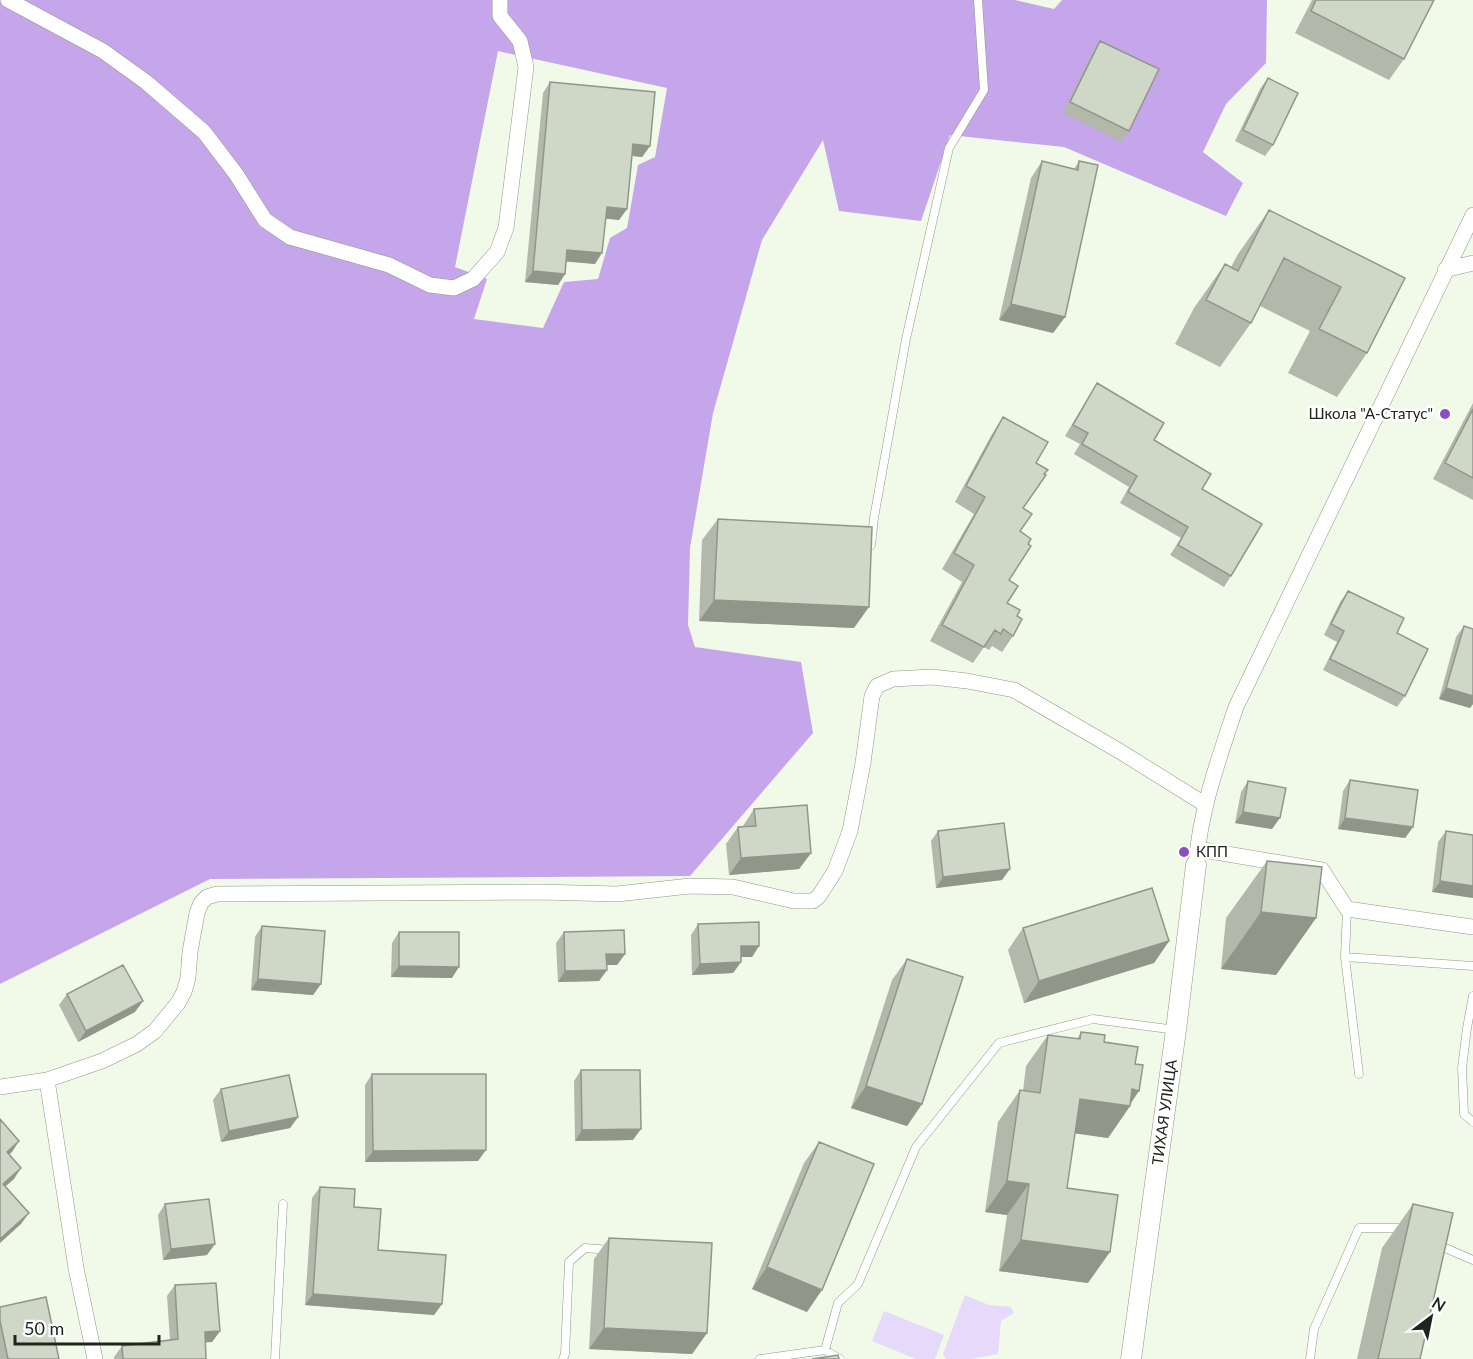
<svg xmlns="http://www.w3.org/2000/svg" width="1473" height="1359" font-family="Lato,sans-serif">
	<rect width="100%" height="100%" fill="#f1fae9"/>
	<path fill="#e7d9fa" d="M965,1295L989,1305L1011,1307L1014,1313L1001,1321L998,1354L971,1359H946L943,1354Z
		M884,1311L944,1335L935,1359H916L872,1341Z"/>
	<path fill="#c5a6eb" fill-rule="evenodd" d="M0,0H1015L1054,9L1062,0H1267L1266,63L1226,104L1203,152L1243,183L1226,216L1064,147L950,135L921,221L839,211L823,140L762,240L713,413L690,548L688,625L695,647L801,662L813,733L690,876L210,879L0,984ZM498,51L667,88L655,157L638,165L627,228L610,238L598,279L564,282L543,328L474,319L487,279L455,267Z"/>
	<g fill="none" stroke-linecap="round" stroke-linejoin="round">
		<g stroke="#8f9788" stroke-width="9">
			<path id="service" d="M871,545L874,518L906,339L949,148L984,90L978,0
				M1347,909L1345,957L1359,1074
				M1345,957L1473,966
				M1473,996L1467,1028L1462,1068L1464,1114L1473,1122
				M1436,1244L1473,1260
				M825,1350L838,1303L858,1284L916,1147L999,1043L1093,1019L1176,1030
				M275,1359L283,1204
				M563,1359L565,1354L569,1262L585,1248L610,1250
				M760,1359L825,1350L840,1359
				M1310,1359L1314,1329L1359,1228H1399L1403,1230"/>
		</g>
		<g stroke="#8f9788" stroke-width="16">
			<path id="minor" d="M8,0L103,51L146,82L204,132L236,174L265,220L290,237L389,265L430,285L454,288L473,279L497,252L506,228L526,67L520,41L500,16V0
				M1445,270L1473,263
				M1198,849L1322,870L1347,909L1473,927
				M1196,865C1200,810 1219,758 1236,707L1473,215
				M47,1080L102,1061L137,1044L155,1031L178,1003L184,992L188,978L190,952L197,913L201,903L207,897L217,894L539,892L617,894L690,886L733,887L794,901H813L819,896L835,871L850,831L863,763L872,696L877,686L893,679L932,677L967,681L1014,690L1121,752L1206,805
				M0,1087L47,1080L76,1268L95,1359"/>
		</g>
		<g stroke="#8f9788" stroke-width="21">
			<g id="tertiary">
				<path id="s1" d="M1131,1359L1176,1030L1196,865"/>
			</g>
		</g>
		<use href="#service" stroke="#fff" stroke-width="8"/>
		<use href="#minor" stroke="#fff" stroke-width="15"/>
		<use href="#tertiary" stroke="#fff" stroke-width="20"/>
	</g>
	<path fill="#b2b9ab" d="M1312,0H1434L1404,59L1389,80L1295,33Z
		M1100,41L1129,131L1121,142L1063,113L1093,51Z
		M1268,78L1273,145L1265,156L1235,141L1260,89Z
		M550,82L650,146L642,157L631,156L627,209L619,220L606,218L595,264L566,261L565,274L558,285L525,282L543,93Z
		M1042,161L1074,169L1079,161L1065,317L1053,333L999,320L1031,178Z
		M1269,210L1405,278L1367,353L1337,397L1288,373L1310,331L1260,306L1251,323L1220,367L1175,344L1194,308L1225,264L1231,267L1238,254Z
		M1097,383L1202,489L1231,576L1224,587L1170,555L1181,538L1120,503L1129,487L1074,454L1080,444L1065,436L1090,394Z
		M1473,403V500L1433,479Z
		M1003,417L1045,474L1023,508L1020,531L1009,580L1007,603L1017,616L1013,636L1002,652L992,646L989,650L984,647L973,663L930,641L962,582L942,569L974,514L955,502L992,434Z
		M718,519L854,628L699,621L702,540Z
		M1348,591L1397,633L1405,696L1397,707L1323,670L1337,642L1324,635L1340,602Z
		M1464,626L1473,629V704L1470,708L1439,699L1456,637Z
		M1350,780L1413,827L1405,838L1338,829L1343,791Z
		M1248,781L1272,829L1235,823L1241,792Z
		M754,809L811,853L799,869L729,875L726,844L738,827H743V826Z
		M938,831L1002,880L936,888L931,841Z
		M1446,831L1473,835L1432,892L1438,842Z
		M1267,861L1316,918L1276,975L1221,969L1226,918Z
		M698,924L759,946L752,957H741V962L733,973L692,975L691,935Z
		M262,926L321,984L313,995L251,990L255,937Z
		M1023,928L1169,941L1154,963L1024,1003L1008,950Z
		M399,932L452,978L391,977L392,943Z
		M564,932L625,954L617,965H607V970L599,981L558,982L556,943Z
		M907,959L922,1104L907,1126L851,1108L892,980Z
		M67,994L135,1012L78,1042L59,1005Z
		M1081,1032L1104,1042L1130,1103V1106L1108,1138L1075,1133L1067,1188L1088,1283L999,1271L1007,1215L985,1212L998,1122L1020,1090L1023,1091L1026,1066L1048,1035L1077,1039Z
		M581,1070L633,1140L575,1141L574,1081Z
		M372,1074L478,1161L365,1162V1085Z
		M221,1089L298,1117L290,1128L221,1142L213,1100Z
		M819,1142L807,1312L752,1289L804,1163Z
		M320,1187L354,1207L378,1250L442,1304L434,1315L305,1305L312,1198Z
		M165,1204L207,1255L163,1260L158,1215Z
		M1413,1204L1420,1359H1357L1382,1248Z
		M609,1238L707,1333L692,1354L589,1349L594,1259Z
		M175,1285L220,1331L212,1342H205L206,1359H114V1357L122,1346L170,1340L167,1296Z
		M0,1307L59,1359H0Z"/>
	<path fill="#91968b" d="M633,144L650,146L642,157L625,155Z
		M607,207L627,209L619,220L599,218Z
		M567,250L602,253L595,264L560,261Z
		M533,271L565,274L558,285L525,282Z
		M1011,304L1065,317L1053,333L999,320Z
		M714,600L869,607L854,628L699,621Z
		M1446,688L1473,696V704L1470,708L1439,699Z
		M1243,812L1280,818L1272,829L1235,823Z
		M1345,818L1413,827L1405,838L1338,829Z
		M811,853L799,869L729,875L741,858Z
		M1010,869L1002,880L936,888L943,877Z
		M1440,881L1473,886V898L1432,892Z
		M1261,912L1316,918L1276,975L1221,969Z
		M1169,941L1154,963L1024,1003L1039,981Z
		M741,946H759L752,957H733Z
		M606,954H625L617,965H598Z
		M741,962L733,973L692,975L700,964Z
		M399,966L459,967L452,978L391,977Z
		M607,970L599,981L558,982L565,971Z
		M258,979L321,984L313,995L251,990Z
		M143,1001L135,1012L78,1042L86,1031Z
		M866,1086L922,1104L907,1126L851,1108Z
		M1132,1089L1139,1091L1129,1106H1130L1108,1138L1058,1131L1080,1099Z
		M298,1117L290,1128L221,1142L229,1131Z
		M641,1129L633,1140L575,1141L582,1130Z
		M19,1141L12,1152L0,1163L7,1152Z
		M486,1150L478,1161L365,1162L373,1151Z
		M21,1168L14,1179L0,1191L3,1184Z
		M1007,1181L1029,1184L1007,1215L985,1212Z
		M29,1213L21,1224L0,1243V1239Z
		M1021,1240L1110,1252L1088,1283L999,1271Z
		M215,1244L207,1255L163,1260L171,1249Z
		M767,1267L822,1290L807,1312L752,1289Z
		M313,1294L442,1304L434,1315L305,1305Z
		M604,1328L707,1333L692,1354L589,1349Z
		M220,1331L212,1342L197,1343L205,1332Z"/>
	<path fill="#cfd7c7" stroke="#91968b" stroke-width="1.5" d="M1316,0H1434L1404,59L1311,11Z
		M1100,41L1159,69L1129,131L1070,102Z
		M1268,78L1298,93L1273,145L1243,130Z
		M550,82L655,92L650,146L633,144L627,209L607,207L602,253L567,250L565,274L533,271Z
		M1042,161L1078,170L1079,161L1098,165L1065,317L1011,304Z
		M1269,210L1405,278L1367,353L1319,329L1341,287L1284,258L1251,323L1206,300L1225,264L1238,271Z
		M1097,383L1164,423L1154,440L1211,474L1202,489L1262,524L1231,576L1178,545L1188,527L1128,492L1137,476L1082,444L1088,433L1073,425Z
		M1473,409V478L1445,463Z
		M1003,417L1048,442L1036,463L1048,470L1044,474L1046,475L1023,508L1032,514L1020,531L1031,539L1028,544L1031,546L1009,580L1018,586L1007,603L1020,610L1017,616L1022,619L1013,636L1003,629L1001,634L995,630L984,647L942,625L974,565L954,553L985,497L966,486Z
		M718,519L872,527L869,607L714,600Z
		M1348,591L1404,618L1397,633L1428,649L1405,696L1330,659L1344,631L1331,624Z
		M1464,626L1473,629V696L1446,688Z
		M1350,780L1418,790L1413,827L1345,818Z
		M1248,781L1286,788L1280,818L1243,812Z
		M807,805L811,853L741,858L738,827L756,826L754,809Z
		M1004,823L1010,869L943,877L938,831Z
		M1446,831L1473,835V886L1440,881Z
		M1267,861L1322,867L1316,918L1261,912Z
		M1152,888L1169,941L1039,981L1023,928Z
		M759,922V946H741V962L700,964L698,924Z
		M262,926L325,931L321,984L258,979Z
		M624,930L625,954H606L607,970L565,971L564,932Z
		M399,932H459V967L399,966Z
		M907,959L963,977L922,1104L866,1086Z
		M123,965L143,1001L86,1031L67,994Z
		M1081,1032L1105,1035L1104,1042L1138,1047L1135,1064L1143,1065L1139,1091L1132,1089L1130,1106L1080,1099L1067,1188L1118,1195L1110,1252L1021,1240L1029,1184L1007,1181L1020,1090L1040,1093L1048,1035L1080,1039Z
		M581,1070H640L641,1129L582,1130Z
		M372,1074H486V1150L373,1151Z
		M289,1075L298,1117L229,1131L221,1089Z
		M0,1119L19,1141L7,1152L21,1168L3,1184L29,1213L0,1239Z
		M819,1142L874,1164L822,1290L767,1267Z
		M320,1187L355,1189L354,1207L381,1209L378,1250L446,1255L442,1304L313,1294Z
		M209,1199L215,1244L171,1249L165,1204Z
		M1413,1204L1453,1213L1420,1359H1378Z
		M609,1238L712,1243L707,1333L604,1328Z
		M216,1283L220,1331L205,1332L206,1359H123L122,1346L178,1339L175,1285Z
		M46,1297L59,1359H8L0,1321V1307Z
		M838,1355L839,1359H812Z"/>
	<g fill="#8a4dc3" stroke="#fff" stroke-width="2">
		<circle cx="1445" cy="414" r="6"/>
		<circle cx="1184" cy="852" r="6"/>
	</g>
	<g text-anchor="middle" stroke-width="5" stroke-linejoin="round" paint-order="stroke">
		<g font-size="15" fill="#20241e" stroke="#fff" text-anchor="end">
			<text x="1433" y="419">Школа "А-Статус"</text>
			<text x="1196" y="857" text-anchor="start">КПП</text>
		</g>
		<g font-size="15" fill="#20241e" stroke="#fff">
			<text dy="5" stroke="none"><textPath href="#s1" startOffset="249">ТИХАЯ УЛИЦА</textPath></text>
		</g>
	</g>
	<g transform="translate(1431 1317) rotate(32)" stroke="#ffffff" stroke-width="4.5" paint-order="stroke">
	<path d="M0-4.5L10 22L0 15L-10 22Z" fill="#20241e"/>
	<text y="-9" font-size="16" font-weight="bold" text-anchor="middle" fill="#20241e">N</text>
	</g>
	<path d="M15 1335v9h144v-9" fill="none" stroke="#20241e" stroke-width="3"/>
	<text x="24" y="1335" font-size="18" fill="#20241e" stroke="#ffffff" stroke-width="4.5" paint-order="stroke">50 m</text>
</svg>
